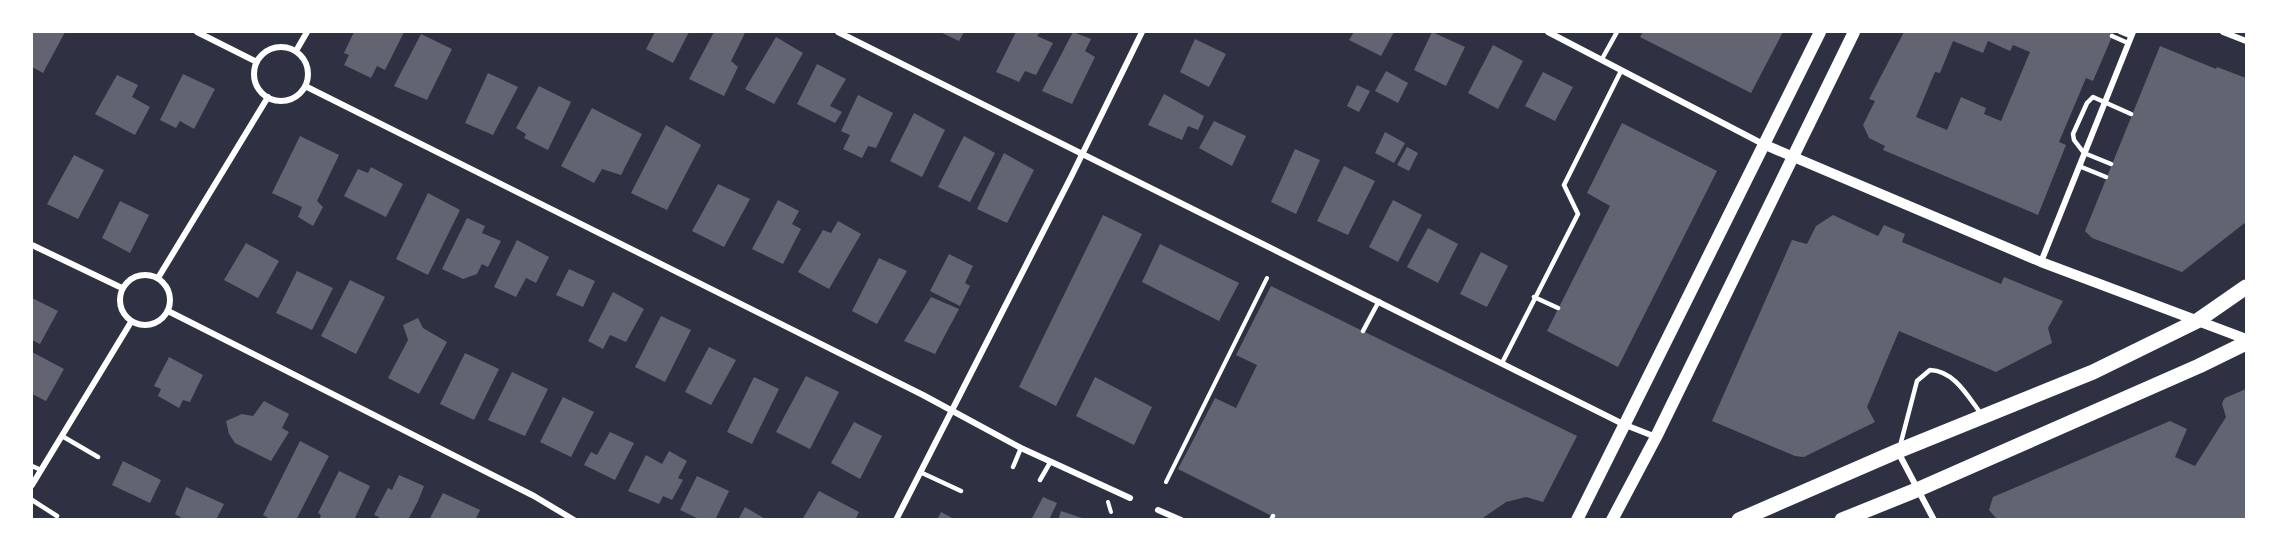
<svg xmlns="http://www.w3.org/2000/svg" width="2278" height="551" font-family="'Titillium Web',sans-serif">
	<rect width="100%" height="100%" fill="#2d3142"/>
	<path fill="#626471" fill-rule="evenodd" d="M32,32H65L43,73L32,67Z
		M354,32H404L385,70L377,66L371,78L344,65L349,55L344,53Z
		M655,32H689L673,63L646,49Z
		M714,32L745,33L731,61L738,67L724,96L689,79Z
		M940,32H964L959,41Z
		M1016,32H1040L1037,36L1053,43L1036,75L1025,71L1019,82L996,72Z
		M1073,32L1091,39L1085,51L1095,57L1072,104L1042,91Z
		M1354,32H1394L1381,56L1349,40Z
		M1432,32L1465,47L1446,86L1414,70Z
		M1643,32H1783L1751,93L1640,37Z
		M1904,32H2114L2093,81L2086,78L2059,142L2066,145L2038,215L1883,150L1885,146L1869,138L1863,125L1875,101L1869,99ZM1953,41L1983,53L1988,41L2010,51L2013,45L2030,52L2001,121L1984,114L1986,108L1961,97L1947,130L1916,117L1935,72L1940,73Z
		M421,34L452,49L427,100L394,86Z
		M776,37L803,53L774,104L745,89Z
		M1195,39L1226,54L1209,87L1180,72Z
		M1493,45L1523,61L1498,109L1468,93Z
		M2160,46L2216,69L2217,67L2246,78V222L2182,272L2092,238L2085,231Z
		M817,64L846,79L830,106L842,112L835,123L797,104Z
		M1386,71L1408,83L1398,103L1375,91Z
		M1543,72L1573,87L1555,121L1525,106Z
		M488,73L518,87L493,135L465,123Z
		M183,74L215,89L194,129L180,121L176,128L160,120Z
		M117,75L138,85L132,97L150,107L135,135L95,114Z
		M1357,85L1370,91L1359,112L1347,106Z
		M539,86L571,102L548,150L524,138L526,134L516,128Z
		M1164,94L1204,116L1198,130L1188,126L1182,140L1148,125Z
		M858,95L893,113L876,148L868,146L862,158L843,149L850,135L841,131Z
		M592,108L642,134L621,175L602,169L594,183L561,166Z
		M914,113L945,130L922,177L890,161Z
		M1214,121L1246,136L1232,166L1199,148Z
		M1622,123L1717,171L1618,367L1547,331L1610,206L1587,193Z
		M666,125L701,145L667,210L631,193Z
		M1385,132L1405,143L1394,163L1375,153Z
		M300,136L339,155L317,201L323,207L313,226L298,217L302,207L272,193Z
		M964,136L995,153L970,202L938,187Z
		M1407,147L1418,153L1409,171L1397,165Z
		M1295,149L1320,160L1296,214L1271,202Z
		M1004,153L1034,170L1007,223L977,209Z
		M74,155L104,170L78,219L47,204Z
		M1344,166L1375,181L1348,235L1317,221Z
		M371,167L403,184L386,217L344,196L358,169L368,173Z
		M718,184L750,199L724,247L692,231Z
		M428,193L460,210L428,275L396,259Z
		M778,200L799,211L792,224L801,229L783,264L752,249Z
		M1393,200L1422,215L1398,262L1369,247Z
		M120,201L149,215L130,253L102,238Z
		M1103,215L1142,234L1056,406L1019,387Z
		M1833,215L1878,236L1884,225L1905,234L1902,242L2001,284L2004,277L2063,301L2048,328L2052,343L1996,372L1899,331L1867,407L1875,422L1804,457L1795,456L1712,421L1792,240L1807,244L1816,226Z
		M467,218L485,226L482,233L501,241L488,267L482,264L477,274L463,279L442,269Z
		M838,221L861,234L829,289L798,272L823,230L831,233Z
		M1428,228L1458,244L1438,283L1407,267Z
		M517,240L549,257L536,283L526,278L516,297L494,287Z
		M246,243L279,261L258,298L224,280Z
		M1160,244L1239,283L1219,321L1142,282Z
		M1481,252L1508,266L1487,307L1460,294Z
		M949,254L973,266L965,283L970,286L960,306L930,291Z
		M879,258L907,271L877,324L852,311Z
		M569,269L595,281L583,307L556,295Z
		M297,271L333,288L312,330L276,313Z
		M350,280L385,297L356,354L321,336Z
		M1271,286L1577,436L1543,502L1526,497L1506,502L1480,520H1280L1178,469L1215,398L1236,408L1257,365L1236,355Z
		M613,292L644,309L626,342L610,335L603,349L588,341Z
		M931,297L959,309L935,354L904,341Z
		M32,298L58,311L40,344L32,340Z
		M661,316L691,330L665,382L635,367Z
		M418,318L423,328L447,342L419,394L388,378L408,340L403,325Z
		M709,347L736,360L711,405L685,392Z
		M32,352L64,369L46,401L32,394Z
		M465,353L499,369L474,420L440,404Z
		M169,357L203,375L190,402L183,400L179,408L158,396L161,389L154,386Z
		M512,372L548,389L525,436L488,420Z
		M806,376L839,392L810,449L776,432Z
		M754,377L779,389L752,444L727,432Z
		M1095,377L1152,407L1134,445L1076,416Z
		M2246,389V520H2001L1995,517L1989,510L1993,497L2170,421L2187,429L2175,457L2195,466L2226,417L2222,404L2223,401L2225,398Z
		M563,397L594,412L571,457L540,442Z
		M264,401L289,414L282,428L289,432L271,461L235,443L229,434L226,421L242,414L253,416Z
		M854,422L882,436L860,479L831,463Z
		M610,432L634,443L615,480L584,465L591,452L597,455Z
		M300,441L329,456L296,520H272L263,515Z
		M669,451L687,461L678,478L683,480L672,500L663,496L659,504L628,491L646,455L662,464Z
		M123,461L161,480L150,503L112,485Z
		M339,471L370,486L354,520H319L321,515L318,513Z
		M399,475L424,486L418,501L408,520H378L379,517L374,515L388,488L392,490Z
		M697,476L729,491L715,520H701L680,510Z
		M186,487L224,504L216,520H185L175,514Z
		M819,491L859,512L855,520H802Z
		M443,493L480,510L475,520H429Z
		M1043,497L1057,503L1049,520H1031Z
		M745,507L767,520H738Z
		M1061,511L1085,519V520H1058Z
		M941,512L956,520H937Z"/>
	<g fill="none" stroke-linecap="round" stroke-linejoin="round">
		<path stroke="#fff" stroke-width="4" d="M1166,482L1267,278
			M1108,502L1111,512"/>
		<path stroke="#fff" stroke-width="4.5" d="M2120,32L2130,36
			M2112,36L2128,43
			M1602,59L1617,32
			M2111,164L2084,153L2074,140L2073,134L2087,103L2093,97L2131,114
			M2079,166L2106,177
			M1534,297L1558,308
			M1363,331L1379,301
			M1502,363L1578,214L1564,185L1621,71
			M62,436L98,457
			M1900,446L1917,381L1930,370C1955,371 1968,397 1982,415
			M32,466L41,470
			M1013,467L1021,448
			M920,472L961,491
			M1040,480L1051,461
			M32,500L57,516
			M1271,520L1273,516"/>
		<path stroke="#fff" stroke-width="6" d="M197,32L257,62
			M838,32L1623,424L1656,437
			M1548,32L1763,144
			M2223,32L2246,41
			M254 74a27 27 0 1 1 54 0a27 27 0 1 1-54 0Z
			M296,51L307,32
			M305,86L923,395L1021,448L1130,498
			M32,245L122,288
			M2041,262L2133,32
			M120 300a25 25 0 1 1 50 0a25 25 0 1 1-50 0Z
			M158,278L268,97
			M168,311L534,496L574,520
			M1898,452L1934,520
			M32,485L131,322
			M1158,510L1181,520
			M896,520L1071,177L1142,32"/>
		<path stroke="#fff" stroke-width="10" d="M1763,144L2041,262L2246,339"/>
		<path stroke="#fff" stroke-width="12" d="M1577,520L1820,32
			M1612,520L1656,437L1854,32"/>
		<path stroke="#fff" stroke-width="15" d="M1739,520L1898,451L2093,372L2197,321L2246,287
			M1842,520L1919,489L2199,366L2246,343"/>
	</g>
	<rect width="2278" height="551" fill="none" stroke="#ffffff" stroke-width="66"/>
</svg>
